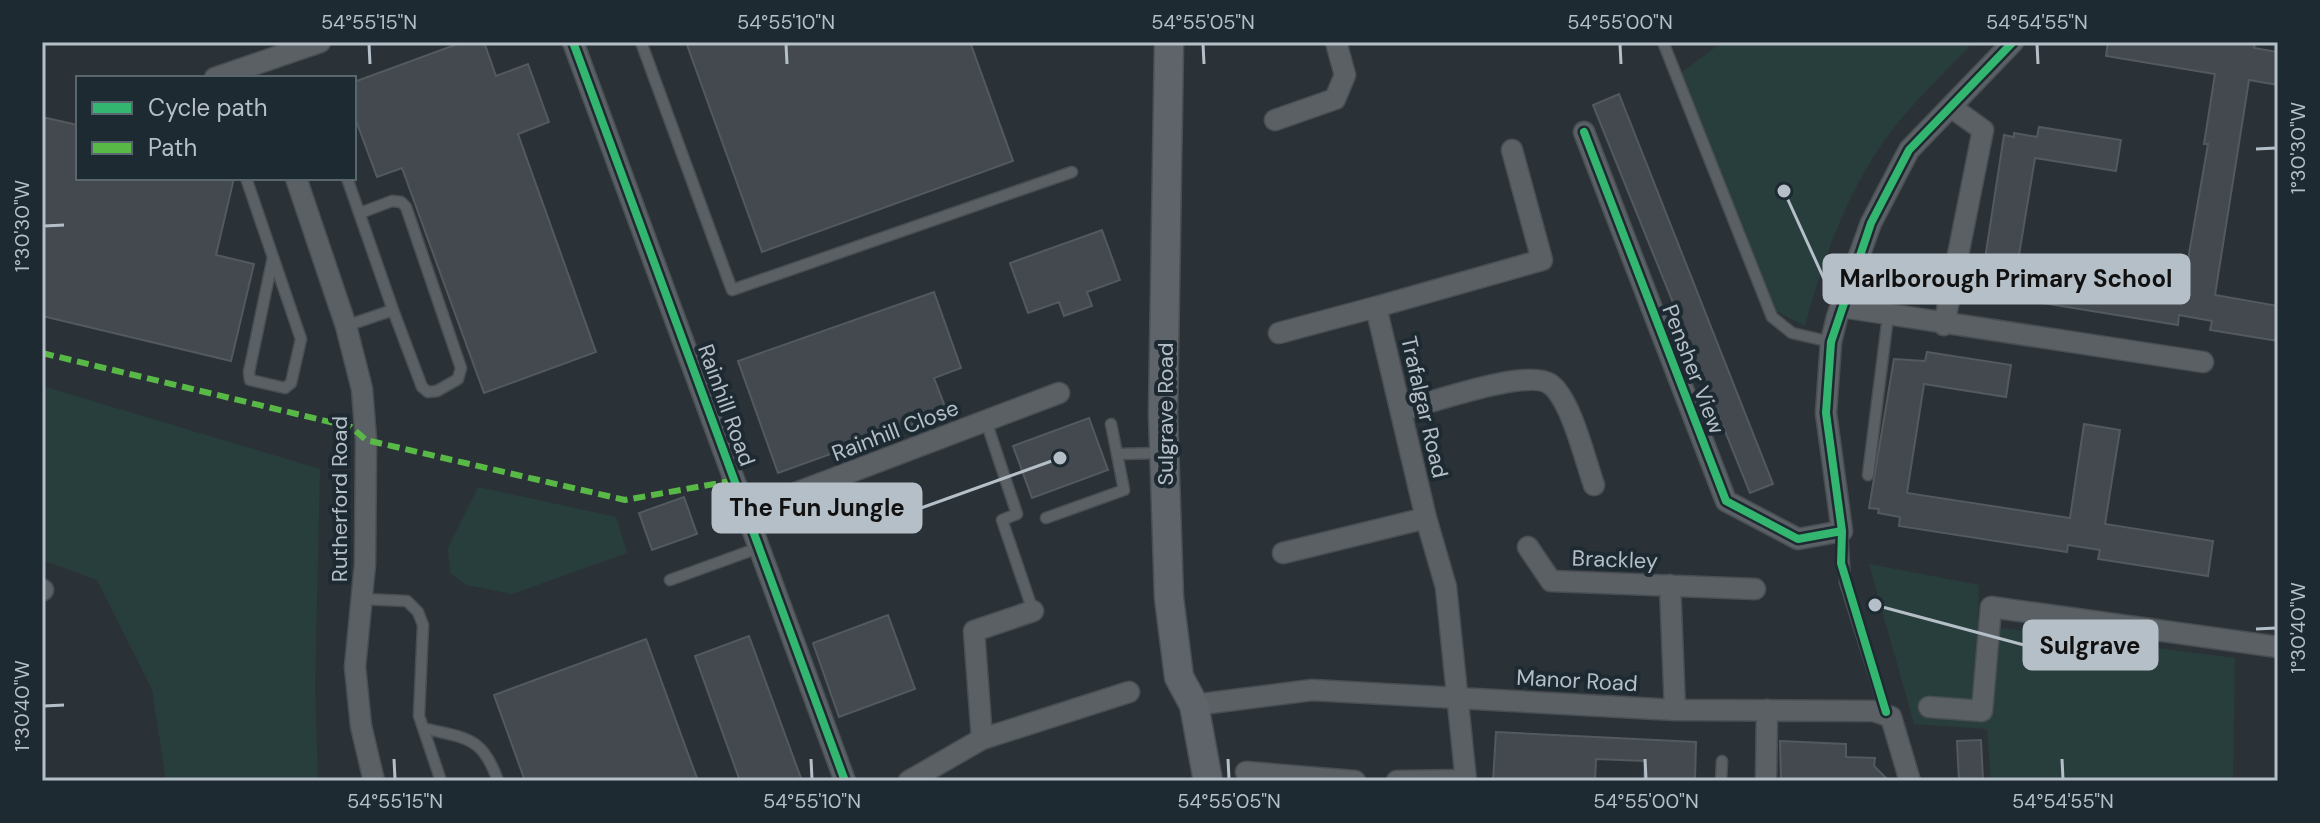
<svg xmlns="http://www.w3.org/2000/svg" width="2320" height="823" font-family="'DM Sans',sans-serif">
	<rect width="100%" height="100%" fill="#2b3237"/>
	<path fill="#283e3d" d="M1722,42H1964L1969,47C1946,71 1922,94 1901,119C1852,177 1824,255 1805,326L1776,311L1681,73Z
		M42,386L320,469L315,687L318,781H166L152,689L97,580L42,560Z
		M478,487L616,517L627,553L512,594L467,585L450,573L448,548Z
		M1869,564L1979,585L1978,625L2235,658L2233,781H1991L1987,729L1914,724Z"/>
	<path fill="#43494e" stroke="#535a5f" stroke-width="2" d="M463,42H484L496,76L528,64L549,122L518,134L596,352L484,393L402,168L377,177L354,115V82Z
		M686,42H970L1013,161L762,252Z
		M2108,42H2244L2255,44L2254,48L2278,52V85L2249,80L2215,295L2278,306V341L2210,330L2212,321L2179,315L2178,325L2012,298L2013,290L1981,285L2004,135L2014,137V133L2037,137L2039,127L2121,140L2116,171L2035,158L2017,267L2182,294L2208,144H2204L2215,74L2106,56Z
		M1619,94L1773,484L1750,493L1593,105Z
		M42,117L78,125V178H234L216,255L254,264L231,361L42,316Z
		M1102,230L1120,280L1087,292L1092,306L1064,316L1059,302L1028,313L1010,263Z
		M934,292L961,368L934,378L947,412L778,473L738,361Z
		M1927,352L2011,365L2006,397L1924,384L1907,493L2070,518L2084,424L2120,430L2105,524L2213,541L2208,576L2098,559L2100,550L2068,545L2067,552L1899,526L1900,517L1878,513L1879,509L1869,508L1894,359L1925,361Z
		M1089,418L1108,470L1032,498L1013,446Z
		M684,497L697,534L652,550L639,513Z
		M888,615L915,689L839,717L813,643Z
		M749,636L802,781H740L695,656Z
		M646,639L698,781H525L494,695Z
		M1496,732L1696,742L1695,781H1644L1645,761L1596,759L1595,781H1493Z
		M1981,740L1983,781H1959L1957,741Z
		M1780,741L1846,744V757L1875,758L1874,766L1889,781H1781Z"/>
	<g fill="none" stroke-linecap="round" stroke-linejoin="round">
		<g stroke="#484e52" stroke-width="13">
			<path id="lane" d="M641,42L732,290L1072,172
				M1663,42L1772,317L1792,333L1831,342
				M246,178L301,339L291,383L285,388L250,380L249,372L273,257
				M347,178L393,310
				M346,326L393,310L422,387L428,392L437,391L458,379L461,368L406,207L401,202L392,201L360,213
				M986,421L1017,514L1002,520L1033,611
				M1111,424L1117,454L1162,453
				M1868,475L1888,316
				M1046,518L1124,490L1117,454
				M1842,531L1845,582L1886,712
				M670,580L761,547
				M362,599L407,601L418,612L423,625L419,716L441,781
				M423,728C466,739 482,735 498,781
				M1721,781L1722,761"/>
		</g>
		<g stroke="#484e52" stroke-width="23">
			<path id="street" d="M573,42L845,781
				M215,78L320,42
				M1275,120L1335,99L1345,75L1336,42
				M1584,132L1726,501L1798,539L1842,531L1826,413L1831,342L1837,317L1871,223L1909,150L2013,42
				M296,178L346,326L362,389L366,440L365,564L355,667L361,726L374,781
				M1842,307L2203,362
				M1944,325L1983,130L1951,107
				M1279,333L1376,307
				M1402,410C1431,403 1527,368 1550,384C1571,399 1585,460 1594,485
				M748,511L1059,393
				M1528,547L1551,581L1755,589
				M1283,553L1426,518
				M1670,585L1675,710
				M42,590H43
				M1194,705L1312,690L1675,710L1874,711L1891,717L1910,781
				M1929,707L1982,711L1991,607L2278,647
				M982,739L974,631L1033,611
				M1246,772L1355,781
				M909,781L982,739L1129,692
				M1397,781L1466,780
				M1466,781L1446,587L1426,518L1376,307L1542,260L1512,150
				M1766,781L1767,710"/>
		</g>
		<g stroke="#484e52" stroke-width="31">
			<path id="secondary" d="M1169,42L1163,414L1169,598L1179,677L1194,705L1208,781"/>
		</g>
		<use href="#lane" stroke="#5b6065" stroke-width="10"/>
		<use href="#street" stroke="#5b6065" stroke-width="20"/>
		<use href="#secondary" stroke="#5f646a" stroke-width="28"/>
		<path stroke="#58b947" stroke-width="6" stroke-dasharray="12 6" stroke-linecap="butt" d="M42,353L351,427L366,440L625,500L736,480"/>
		<g stroke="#1e2a32" stroke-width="13">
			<path id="cycleway" d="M573,42L845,781
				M1584,132L1726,501L1798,539L1842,531
				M1886,712L1841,563L1842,531L1826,413L1831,342L1871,223L1909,150L2013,42"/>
		</g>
		<use href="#cycleway" stroke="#33b770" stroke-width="8"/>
	</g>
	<path fill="none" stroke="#b5bfc8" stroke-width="3" d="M369,44L370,64M786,44L787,64M1203,44L1204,64M1620,44L1621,64M2037,44L2038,64M2256,149L2276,148M44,226L64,225M2256,629L2276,628M44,706L64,705M394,759L395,779M811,759L812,779M1228,759L1229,779M1645,759L1646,779M2062,759L2063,779"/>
	<g text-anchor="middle" stroke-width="8" stroke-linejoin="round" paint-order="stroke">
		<g font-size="22" fill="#b5bfc8" stroke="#1e2a32">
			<text transform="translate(1694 369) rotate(69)" y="8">Pensher View</text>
			<text transform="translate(727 405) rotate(70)" y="8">Rainhill Road</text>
			<text transform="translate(1425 407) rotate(77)" y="8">Trafalgar Road</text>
			<text transform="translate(1165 414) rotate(-90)" y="8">Sulgrave Road</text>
			<text transform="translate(895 430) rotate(-21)" y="8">Rainhill Close</text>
			<text transform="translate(339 499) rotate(-90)" y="8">Rutherford Road</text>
			<text transform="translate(1615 559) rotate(2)" y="8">Brackley</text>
			<text transform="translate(1577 680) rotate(3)" y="8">Manor Road</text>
		</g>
	</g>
	<path fill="none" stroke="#b5bfc8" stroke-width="3" d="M1784 191L1824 279M1060 458L921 508M1875 605L2024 645"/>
	<g fill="#b5bfc8" stroke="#1e2a32" stroke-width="3">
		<circle cx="1784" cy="191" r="8"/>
		<circle cx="1060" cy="458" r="8"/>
		<circle cx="1875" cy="605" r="8"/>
	</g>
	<g fill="#b5bfc8" stroke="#b5bfc8" stroke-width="3">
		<rect x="1824" y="255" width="365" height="48" rx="8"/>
		<rect x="713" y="484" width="208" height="48" rx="8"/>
		<rect x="2024" y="621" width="133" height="48" rx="8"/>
	</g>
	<g font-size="24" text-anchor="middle" font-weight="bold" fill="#111">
		<text x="2006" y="287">Marlborough Primary School</text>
		<text x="817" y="516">The Fun Jungle</text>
		<text x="2090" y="654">Sulgrave</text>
	</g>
	<rect width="2320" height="823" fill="none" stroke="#1e2a32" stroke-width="88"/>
	<rect x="76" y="76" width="280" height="104" fill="#1e2a32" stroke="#5a666e" stroke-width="2"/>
	<rect x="92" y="102" width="40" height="12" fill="#33b770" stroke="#5a666e" stroke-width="2"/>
	<text x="148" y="116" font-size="24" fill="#b5bfc8">Cycle path</text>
	<rect x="92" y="142" width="40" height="12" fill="#58b947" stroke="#5a666e" stroke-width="2"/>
	<text x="148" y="156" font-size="24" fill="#b5bfc8">Path</text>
	<rect x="44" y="44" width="2232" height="735" fill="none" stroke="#b5bfc8" stroke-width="3"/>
	<g font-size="20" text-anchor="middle" fill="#b5bfc8">
		<text x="369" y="29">54°55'15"N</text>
		<text x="786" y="29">54°55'10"N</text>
		<text x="1203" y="29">54°55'05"N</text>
		<text x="1620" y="29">54°55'00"N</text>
		<text x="2037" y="29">54°54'55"N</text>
		<text transform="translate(2298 148) rotate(-90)" y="7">1°30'30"W</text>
		<text transform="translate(22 226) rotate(-90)" y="7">1°30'30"W</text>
		<text transform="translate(2298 628) rotate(-90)" y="7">1°30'40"W</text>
		<text transform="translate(22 706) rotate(-90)" y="7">1°30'40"W</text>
		<text x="395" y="808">54°55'15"N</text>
		<text x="812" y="808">54°55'10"N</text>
		<text x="1229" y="808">54°55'05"N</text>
		<text x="1646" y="808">54°55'00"N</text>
		<text x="2063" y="808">54°54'55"N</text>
	</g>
</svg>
